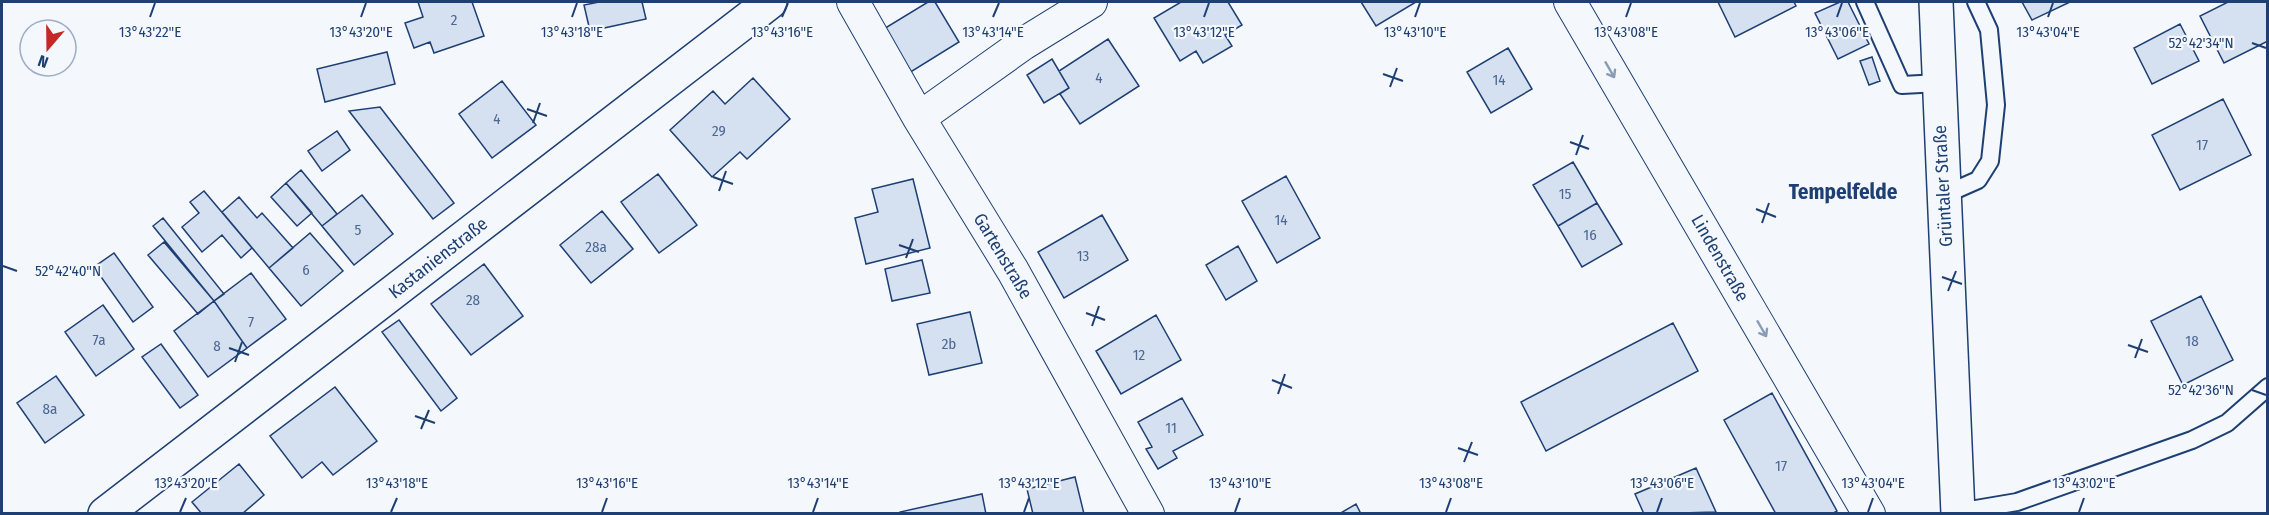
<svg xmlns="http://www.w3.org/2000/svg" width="2269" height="515" font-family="'Fira Sans Condensed',sans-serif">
	<rect width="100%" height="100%" fill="#f4f7fb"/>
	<path fill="#d5e0f0" stroke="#1d3f73" stroke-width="1.5" d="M418,2H472L484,36L434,53L430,42L414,48L405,23L423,17Z
		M599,2H642L646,19L590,31L584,5Z
		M928,2H935L959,42L909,73L882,30Z
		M1181,2H1228L1242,25L1225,35L1232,46L1203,63L1196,51L1180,61L1154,18Z
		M1361,2H1416L1376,26Z
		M1718,2H1794L1796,6L1735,37Z
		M1840,2H1848L1869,44L1838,59L1815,13Z
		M2022,2H2070L2032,20Z
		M2228,2H2268V41L2224,63L2200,16Z
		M2180,24L2199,61L2152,84L2134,48Z
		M1108,39L1139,86L1080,124L1060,94L1069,88L1059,71Z
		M1508,48L1532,89L1491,113L1467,72Z
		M387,52L395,84L325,102L317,69Z
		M1872,57L1880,81L1869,85L1860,61Z
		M1052,59L1069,88L1044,103L1027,75Z
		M753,78L790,119L747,159L740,152L712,177L670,130L713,91L725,104Z
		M502,81L536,125L492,158L459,114Z
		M2223,99L2251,155L2180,190L2152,135Z
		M380,107L454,203L433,219L349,111Z
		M337,131L350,150L322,171L308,151Z
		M1573,162L1597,203L1558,226L1533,185Z
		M301,170L337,214L322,226L286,183Z
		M658,174L697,225L659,253L621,202Z
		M1286,176L1320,238L1277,263L1242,201Z
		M913,179L930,248L866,264L855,218L878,212L872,189Z
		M286,183L312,213L297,226L271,197Z
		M204,191L252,248L241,258L222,235L202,252L182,227L199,213L190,202Z
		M362,195L393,234L354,265L322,226Z
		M239,197L257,218L262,213L293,248L269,268L222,212Z
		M1597,203L1622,244L1582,267L1558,226Z
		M602,211L633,249L591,283L560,245Z
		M1102,215L1128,260L1064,298L1038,252Z
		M163,218L224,294L214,301L153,226Z
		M310,233L343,271L301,306L269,268Z
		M164,242L214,301L198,314L148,255Z
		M1238,246L1257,281L1226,300L1206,265Z
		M114,253L153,307L133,322L94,267Z
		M922,260L930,293L892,301L885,269Z
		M484,264L523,316L471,355L431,304Z
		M251,273L286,319L247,348L214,301Z
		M2201,296L2233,360L2183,385L2151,321Z
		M214,301L247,348L208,377L174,331Z
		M103,305L134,349L96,376L65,332Z
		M970,312L982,363L929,375L917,324Z
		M1156,315L1181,360L1121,394L1096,351Z
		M399,320L457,398L441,411L382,332Z
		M1673,323L1698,371L1546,451L1521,402Z
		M161,344L198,395L180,408L142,357Z
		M56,376L84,415L45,443L17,403Z
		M335,387L377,441L333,475L322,462L302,478L270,436Z
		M1772,393L1837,511L1832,514H1776L1724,420Z
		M1182,398L1203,435L1173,451L1177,458L1158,469L1146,449L1152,447L1138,422Z
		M239,464L264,495L242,514H202L192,502Z
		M1696,468L1716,512L1644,514L1635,494Z
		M1075,477L1084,514H1033L1027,489Z
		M982,494L986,514H900V512Z
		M1356,504L1361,514H1339Z"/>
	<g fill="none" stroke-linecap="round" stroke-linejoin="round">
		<g stroke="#1d3f73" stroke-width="20">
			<path id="service" d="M1865,2L1902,85L1939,83
				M1944,195L1978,180L1990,161L1996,105L1989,30L1976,2
				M1958,512L2017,502L2192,440L2227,423L2268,387"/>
		</g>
		<g stroke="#1d3f73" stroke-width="34">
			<path id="minor" d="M853,2L919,118L1013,271L1148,514
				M1570,2L1869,514
				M919,118L1023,44L1091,2"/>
		</g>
		<g stroke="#1d3f73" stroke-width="36">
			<path id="tertiary" d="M105,514L770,2"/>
		</g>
		<g stroke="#1d3f73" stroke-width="36">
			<path id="secondary" d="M1936,2L1958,514"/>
		</g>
		<use href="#service" stroke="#f4f7fb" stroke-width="16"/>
		<use href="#minor" stroke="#f4f7fb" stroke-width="32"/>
		<use href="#tertiary" stroke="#f4f7fb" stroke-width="33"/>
		<use href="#secondary" stroke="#f4f7fb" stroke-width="33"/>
	</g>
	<defs><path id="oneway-shaft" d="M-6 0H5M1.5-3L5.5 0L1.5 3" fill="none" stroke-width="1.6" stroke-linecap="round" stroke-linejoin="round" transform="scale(1.5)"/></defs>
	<g stroke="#889bb7">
		<use href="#oneway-shaft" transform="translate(1610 70) rotate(60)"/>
		<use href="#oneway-shaft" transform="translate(1762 329) rotate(60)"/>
	</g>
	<path fill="none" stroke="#1d3f73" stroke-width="2" d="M150,17L155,3M361,17L366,3M572,17L577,3M782,17L788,3M993,17L999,3M1204,17L1209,3M1415,17L1420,3M1626,17L1631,3M1837,17L1842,3M2048,17L2053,3M2252,43L2266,48M1383,74L1403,81M1390,87L1397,68M527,109L547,116M533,123L540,103M1570,142L1589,149M1576,155L1583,135M713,177L733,184M719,191L726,171M1756,209L1776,217M1762,223L1769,203M899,245L919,252M906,258L913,239M3,266L17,271M1942,277L1962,284M1948,291L1956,271M1086,313L1105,320M1092,326L1099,306M2128,345L2148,352M229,348L249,355M2135,358L2142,339M235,362L242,342M1272,380L1292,388M2252,390L2266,395M1278,394L1285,374M415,416L435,423M421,429L429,410M1458,448L1478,455M1464,462L1472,442M180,512L186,498M391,512L397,498M602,512L607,498M813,512L818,498M1024,512L1029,498M1235,512L1240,498M1446,512L1451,498M1657,512L1662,498M1868,512L1873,498M2079,512L2084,498"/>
	<g text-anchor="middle" stroke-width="4.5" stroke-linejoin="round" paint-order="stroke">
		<g font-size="15" fill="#4b6792">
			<text x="454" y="25">2</text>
			<text x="1099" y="83">4</text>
			<text x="1499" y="85">14</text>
			<text x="497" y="124">4</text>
			<text x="719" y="136">29</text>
			<text x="2202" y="150">17</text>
			<text x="1565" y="199">15</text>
			<text x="1281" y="225">14</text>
			<text x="358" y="235">5</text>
			<text x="1590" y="240">16</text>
			<text x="596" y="252">28a</text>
			<text x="1083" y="261">13</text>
			<text x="306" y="275">6</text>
			<text x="473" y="305">28</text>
			<text x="251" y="327">7</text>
			<text x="99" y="345">7a</text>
			<text x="2192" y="346">18</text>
			<text x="949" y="349">2b</text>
			<text x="217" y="351">8</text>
			<text x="1139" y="360">12</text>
			<text x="50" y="414">8a</text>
			<text x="1171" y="433">11</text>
			<text x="1781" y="471">17</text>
		</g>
		<g font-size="18" fill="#1d3f73" stroke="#f4f7fb">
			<text transform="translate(1943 186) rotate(-93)" y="6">Grüntaler Straße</text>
			<text transform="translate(1003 256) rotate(59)" y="6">Gartenstraße</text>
			<text transform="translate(438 258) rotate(-38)" y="6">Kastanienstraße</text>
			<text transform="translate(1720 258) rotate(60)" y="6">Lindenstraße</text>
		</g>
		<g font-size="21" font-weight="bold" fill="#1d3f73" stroke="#f4f7fb">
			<text x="1843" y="199">Tempelfelde</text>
		</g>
	</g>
	<g font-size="15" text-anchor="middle" fill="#1d3f73" stroke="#f4f7fb" stroke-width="4.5" stroke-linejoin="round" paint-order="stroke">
		<text x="150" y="37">13°43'22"E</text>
		<text x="361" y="37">13°43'20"E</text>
		<text x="572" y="37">13°43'18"E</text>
		<text x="782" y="37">13°43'16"E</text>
		<text x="993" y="37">13°43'14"E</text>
		<text x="1204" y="37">13°43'12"E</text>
		<text x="1415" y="37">13°43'10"E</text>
		<text x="1626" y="37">13°43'08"E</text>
		<text x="1837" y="37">13°43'06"E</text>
		<text x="2048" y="37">13°43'04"E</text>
		<text x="2201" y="48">52°42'34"N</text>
		<text x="68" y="276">52°42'40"N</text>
		<text x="2201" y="395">52°42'36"N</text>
		<text x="186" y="488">13°43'20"E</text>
		<text x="397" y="488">13°43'18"E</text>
		<text x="607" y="488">13°43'16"E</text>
		<text x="818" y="488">13°43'14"E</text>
		<text x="1029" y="488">13°43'12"E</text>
		<text x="1240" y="488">13°43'10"E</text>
		<text x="1451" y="488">13°43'08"E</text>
		<text x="1662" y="488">13°43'06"E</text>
		<text x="1873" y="488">13°43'04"E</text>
		<text x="2084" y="488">13°43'02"E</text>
	</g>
	<rect width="2269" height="515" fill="none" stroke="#1d3f73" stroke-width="6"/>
	<g transform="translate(48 48) rotate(200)"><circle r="28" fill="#f4f7fb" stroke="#9eadc5" stroke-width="1.5"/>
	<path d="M0-4.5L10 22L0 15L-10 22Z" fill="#c62828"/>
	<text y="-9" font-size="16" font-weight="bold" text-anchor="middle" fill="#1d3f73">N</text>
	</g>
</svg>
